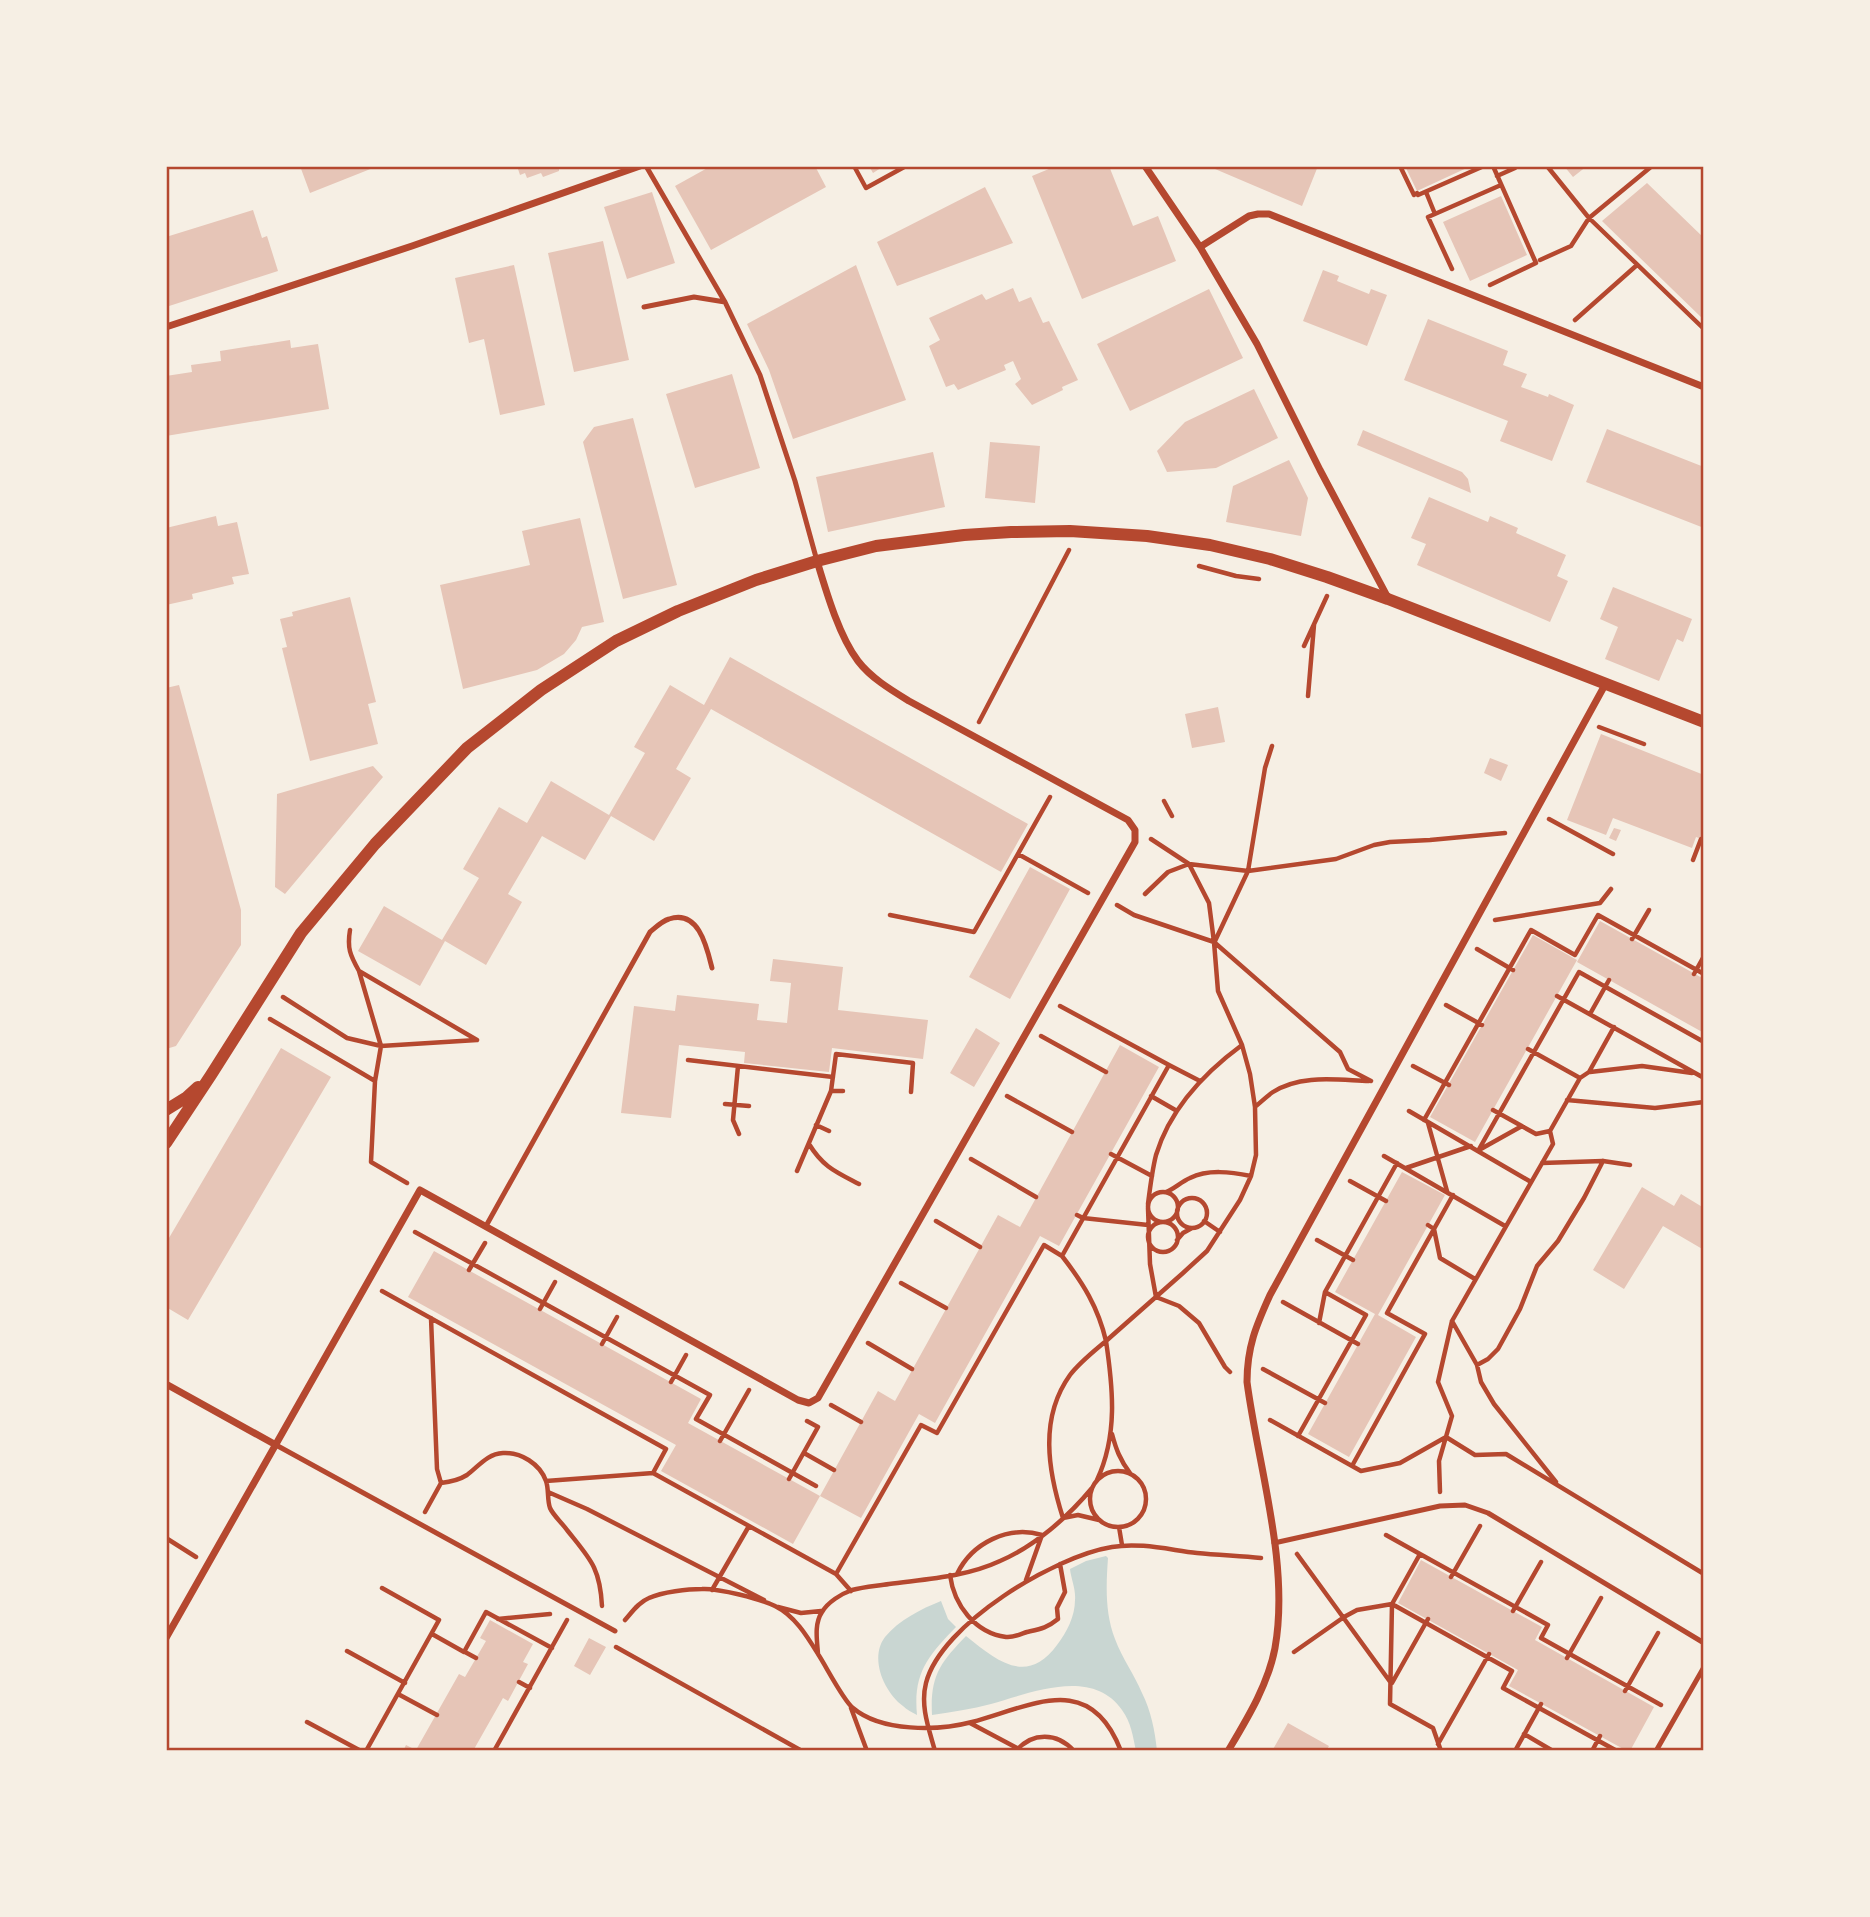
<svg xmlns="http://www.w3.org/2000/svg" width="1870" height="1917" font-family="'Alegreya Sans',sans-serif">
	<rect width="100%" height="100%" fill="#f6efe4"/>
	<path fill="#c9d6d2" d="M1106,1556L1108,1558C1106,1586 1105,1613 1115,1639C1122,1658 1134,1674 1142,1693C1151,1711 1155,1731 1157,1751H1136C1133,1737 1131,1722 1122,1710C1092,1667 1031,1693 991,1704C972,1709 952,1712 932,1715C930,1676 940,1663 966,1636C997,1661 1027,1686 1057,1645C1067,1632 1075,1616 1075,1600C1076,1589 1071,1579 1070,1569L1086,1561Z
		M941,1601L948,1619L956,1627C928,1656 913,1673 917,1715C912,1712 907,1710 903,1706C884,1692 869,1658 885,1637C899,1620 921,1609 941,1601Z"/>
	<path fill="#e6c5b7" d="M300,166H378L310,193Z
		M517,166H559V171L543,177L541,173L527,178L525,173L520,175Z
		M711,166H815L826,187L711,250L675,186Z
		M869,166H884L873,173Z
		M1056,166H1109L1133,226L1158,216L1176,261L1082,299L1032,176Z
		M1208,166H1318L1302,206Z
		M1405,166H1471L1417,191Z
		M1564,166H1587L1573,177Z
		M1647,183L1704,238V320L1602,221Z
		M985,187L1013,243L897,286L877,242Z
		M652,192L675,263L627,279L604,207Z
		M1501,196L1527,255L1470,281L1443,222Z
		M253,210L262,238L267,236L278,271L166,307V237Z
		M603,241L629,360L574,372L548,253Z
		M514,265L545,405L500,415L484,339L469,343L455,278Z
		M856,265L906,400L793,439L769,370L747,324Z
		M1323,270L1339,276L1337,281L1369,294L1371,289L1387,295L1367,346L1303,321Z
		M1013,288L1019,302L1031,297L1043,323L1049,321L1078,380L1062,387L1063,390L1032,405L1015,384L1021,379L1013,361L1004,365L1006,370L958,390L954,384L946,387L929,346L940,340L929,318L982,294L986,300Z
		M1209,289L1243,358L1130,411L1097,344Z
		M1428,319L1508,351L1503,365L1527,374L1521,387L1548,397L1549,394L1574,405L1552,461L1500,441L1508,421L1404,380Z
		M290,340L291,348L318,344L329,409L166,436V376L192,372L191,365L221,361L220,351Z
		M732,374L760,468L695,488L666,394Z
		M1254,389L1278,438L1216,468L1167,472L1157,451L1185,422Z
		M633,418L677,585L623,599L583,442L594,427Z
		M1607,429L1704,467V528L1586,482Z
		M1363,430L1462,472L1468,479L1471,493L1357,445Z
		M990,442L1040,446L1035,503L985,498Z
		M933,452L945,507L828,532L816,477Z
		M1289,460L1308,498L1301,536L1226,522L1233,486Z
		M1429,497L1488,522L1490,516L1518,528L1516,533L1566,555L1557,576L1568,581L1550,622L1417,565L1426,544L1411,538Z
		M216,516L218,526L237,522L249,574L232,577L234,584L192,594L193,599L166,605V528Z
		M580,518L604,622L582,627L576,640L564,654L537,670L463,689L440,585L530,565L522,531Z
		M1613,587L1692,619L1683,642L1677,639L1659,681L1605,659L1618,627L1600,619Z
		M350,597L376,702L368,704L378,744L310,761L282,648L287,647L280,619L293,616L292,612Z
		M730,657L1028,824L1001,872L711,709L676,769L691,778L654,841L611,816L585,860L542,836L508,894L522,902L486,965L445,941L420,986L358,951L384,906L442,940L479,878L463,869L499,807L527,823L551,781L609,815L645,753L634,747L670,685L704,705Z
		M179,685L241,910V945L176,1046L166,1049V688Z
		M1218,707L1225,742L1192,748L1185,714Z
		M1601,734L1704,775V840L1696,837L1692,848L1613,818L1606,835L1567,820Z
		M1490,758L1508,765L1501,781L1484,773Z
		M373,766L383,777L285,894L275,887L277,794Z
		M1614,828L1621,830L1616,841L1609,838Z
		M1030,867L1070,889L1010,999L969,977Z
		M1600,921L1704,979V1033L1577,962Z
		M1533,935L1577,960L1475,1142L1430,1117Z
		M773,959L843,967L838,1010L928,1020L923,1059L832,1048L829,1072L744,1063L745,1052L679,1045L671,1118L621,1113L634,1006L675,1011L677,995L759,1004L757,1020L787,1023L791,983L770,981Z
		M976,1028L1000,1043L974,1087L950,1073Z
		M1120,1045L1159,1067L1059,1246L1040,1236L935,1423L919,1414L861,1518L820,1496L878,1391L895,1401L998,1215L1020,1227Z
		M281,1048L331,1077L188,1320L166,1307V1243Z
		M1402,1172L1445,1195L1378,1315L1416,1337L1349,1457L1308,1434L1375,1314L1335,1292Z
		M1642,1187L1674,1206L1681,1194L1704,1208V1250L1663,1226L1624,1289L1593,1270Z
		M434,1251L701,1399L688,1423L820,1496L793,1544L661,1471L676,1445L408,1297Z
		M1421,1560L1542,1627L1535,1640L1654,1707L1630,1751H1627L1509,1686L1518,1670L1398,1603Z
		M490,1620L533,1644L523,1662L528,1664L508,1701L503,1698L473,1751H403L406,1745L416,1750L459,1674L465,1677L486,1641L480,1638Z
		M589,1638L606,1647L590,1675L574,1666Z
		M1288,1723L1329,1746L1326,1751H1272Z"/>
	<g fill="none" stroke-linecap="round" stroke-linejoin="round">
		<path stroke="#b5482f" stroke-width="4.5" d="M854,166L866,188L906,166
			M1400,166L1414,195L1417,193L1418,195L1484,166
			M1547,166L1589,218L1704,329
			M1497,176L1515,168
			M1426,192L1435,214
			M1540,260L1571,246L1589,218L1652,166
			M1452,269L1428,217L1501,185
			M1490,285L1536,263L1493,166
			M1575,320L1637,265
			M1199,566L1236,576L1259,579
			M1304,646L1327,596
			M1308,696L1314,625
			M979,722L1069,550
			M1599,727L1644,744
			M1050,797L1018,854L1088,893
			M1164,801L1172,816
			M1549,819L1613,854
			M1693,860L1701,839
			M1145,894L1168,872L1189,864L1248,871L1336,859L1374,845L1390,842L1430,840L1505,833
			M1117,905L1134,915L1214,942L1340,1052L1348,1069L1371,1081
			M890,915L974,932L1050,797
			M1495,920L1600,903L1611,889
			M350,930C347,948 350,955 359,971L477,1040
			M1632,939L1649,910
			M1215,941L1248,871L1265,768L1272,746
			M1477,949L1513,970
			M359,971L381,1046L375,1081L371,1162L407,1183
			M1694,974L1704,956
			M1557,996L1704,1078
			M283,997L347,1038L381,1046L477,1040
			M1446,1005L1482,1025
			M1590,1014L1609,980
			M270,1019L375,1081
			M1041,1036L1106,1072
			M1528,1049L1580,1078
			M688,1060L833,1077
			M1169,1065L1200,1081
			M738,1066L733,1120L739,1134
			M1413,1066L1449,1085
			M1590,1072L1642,1066L1692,1073
			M831,1091H843
			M1007,1096L1072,1132
			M1151,1096L1177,1111
			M1567,1100L1655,1108L1704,1102
			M725,1104L749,1106
			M1256,1106C1261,1102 1267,1096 1273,1092C1301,1074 1337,1080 1369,1081
			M1493,1110L1536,1134L1550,1131
			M1409,1111L1531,1182
			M1424,1120L1531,930L1575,955L1598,915L1704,974
			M1428,1123L1447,1191
			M816,1125L829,1131
			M809,1144C823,1167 836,1172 859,1184
			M1479,1150L1522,1126
			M1478,1151L1579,972L1704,1042
			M1111,1154L1152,1176
			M1384,1156L1505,1226
			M971,1159L1036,1197
			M1542,1163L1603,1161L1630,1165
			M1406,1168L1471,1146
			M797,1171L831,1091L836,1054L913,1063L911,1092
			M1350,1181L1386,1201
			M1166,1192C1174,1189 1181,1182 1190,1178C1208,1169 1231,1172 1251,1176
			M1148 1207a15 15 0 1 1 30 0a15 15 0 1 1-30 0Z
			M1177 1213a15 15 0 1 1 30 0a15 15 0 1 1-30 0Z
			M1148,1204C1150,1188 1152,1171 1156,1155C1170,1109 1204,1073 1242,1045
			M1148,1208L1150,1264L1156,1297L1179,1306L1199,1323L1225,1367L1230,1372
			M1077,1215L1083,1218L1148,1225
			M936,1221L980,1247
			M1204,1221L1220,1232
			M1148 1237a15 15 0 1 1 30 0a15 15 0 1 1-30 0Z
			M1428,1225L1434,1229L1440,1258L1475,1279
			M415,1232L710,1395L696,1419L816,1486
			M1177,1240L1183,1233L1192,1228
			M1317,1240L1353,1260
			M1062,1256C1083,1283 1098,1307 1106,1341C1093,1352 1080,1362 1070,1375C1039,1418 1048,1471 1063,1518L1078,1515L1099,1520
			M469,1270L485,1243
			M901,1283L946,1308
			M382,1291L666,1449L653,1473
			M1283,1302L1358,1344
			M540,1309L555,1282
			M431,1318L437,1469L441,1483
			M1452,1321L1477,1365L1481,1382L1494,1404L1556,1482
			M1319,1323L1325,1292L1397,1163
			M868,1343L912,1369
			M602,1344L617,1317
			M1477,1365L1488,1359L1498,1349L1520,1309L1537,1266L1558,1241L1584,1198L1603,1161
			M1263,1369L1325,1403
			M671,1382L686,1355
			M831,1405L861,1422
			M1270,1420L1361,1471L1400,1463L1446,1437L1475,1455L1506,1454L1704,1574
			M1112,1434C1116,1449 1120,1460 1130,1473
			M1298,1436L1366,1315L1325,1292
			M720,1441L749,1390
			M804,1453L834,1470
			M1352,1466L1425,1334L1387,1313L1453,1195
			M1090 1499a28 28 0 1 1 56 0a28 28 0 1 1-56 0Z
			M789,1479L818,1427L807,1421
			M1097,1480C1118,1435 1113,1388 1106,1341L1183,1273L1207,1251L1240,1200L1251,1176L1256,1155L1255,1107L1250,1074L1242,1045L1218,991L1214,942L1209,903L1189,864L1151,839
			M546,1481L653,1473L836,1574L851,1591
			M548,1492L587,1509L764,1600
			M1440,1492L1439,1461L1452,1416L1438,1382L1452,1321L1553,1144L1550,1131L1580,1078L1589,1072L1614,1027
			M425,1512L441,1483C450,1482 459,1480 467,1475C479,1466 487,1454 503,1453C521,1452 540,1464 546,1481C549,1489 547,1500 550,1508C553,1515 562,1523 567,1530C590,1559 600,1567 602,1606
			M1119,1527L1122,1545
			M1386,1535L1420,1554
			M166,1538L196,1557
			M1297,1554L1391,1683
			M836,1574L921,1425L937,1433L1044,1245L1062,1256L1169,1065L1060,1006
			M957,1574C972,1543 1008,1525 1042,1535L1026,1580
			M950,1575C954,1605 975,1633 1006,1637C1013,1638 1021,1634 1027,1632C1040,1629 1047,1628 1058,1619L1057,1608L1065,1592L1060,1564
			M1451,1577L1480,1526
			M712,1590L749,1526
			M778,1607L801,1613L821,1611
			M1513,1611L1541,1562
			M498,1619L550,1614
			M625,1620C632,1612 639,1602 649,1598C662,1592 688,1589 702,1589C718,1588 761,1599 775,1606C795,1616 807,1636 818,1654C817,1640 814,1624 822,1612C828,1602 841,1594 852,1590C864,1587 877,1586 889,1584C926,1579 966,1577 1000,1561C1035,1546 1068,1517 1092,1488
			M432,1634L464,1652L486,1612L552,1648
			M616,1647L802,1751
			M347,1651L405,1683
			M465,1652L476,1658
			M1294,1652L1344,1617L1357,1610L1392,1604L1390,1704L1433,1728L1441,1751
			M818,1654C826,1666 843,1700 853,1708C881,1732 938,1731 972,1722C1032,1706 1090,1670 1121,1751
			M1567,1658L1601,1598
			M519,1682L530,1688
			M1392,1683L1428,1619
			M1625,1691L1658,1633
			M398,1694L437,1715
			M851,1708L867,1751
			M307,1722L361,1751
			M970,1723L1017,1748
			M1524,1734L1553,1751
			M1438,1744L1489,1654
			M366,1751L439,1620L382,1588
			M494,1751L567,1620
			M935,1751C929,1729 920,1706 926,1683C941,1624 1055,1556 1112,1547C1140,1542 1170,1550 1197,1553C1218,1555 1239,1556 1261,1558
			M1016,1751C1032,1732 1057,1732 1074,1751
			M1515,1751L1541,1704
			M1592,1751L1600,1736
			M1617,1751L1503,1688L1512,1671L1392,1604L1420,1554L1548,1625L1541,1638L1661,1705"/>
		<path stroke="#b5482f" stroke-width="5" d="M646,166L725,302L760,375L795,481L817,561
			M644,307L694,297L725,302
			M486,1226L650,932C656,927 662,921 669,919C699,909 707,948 712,968
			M276,1445L615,1631
			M1274,1543L1440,1506L1465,1505L1488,1513L1704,1643
			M1656,1751L1704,1667"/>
		<path stroke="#b5482f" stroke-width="7" d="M1145,166L1200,247L1257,344L1320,470L1388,598
			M1200,247L1249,216L1258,214H1269L1704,387
			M166,327L412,246L640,166
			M166,1384L276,1445
			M166,1638L420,1190L798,1400L809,1403L818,1398L1135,842V830L1128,820L909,701C891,690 871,678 858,661C839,636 826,591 817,561
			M1228,1751C1247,1719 1268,1685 1275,1648C1290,1564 1258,1466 1247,1382C1247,1347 1256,1326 1270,1295L1606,683"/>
		<path stroke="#b5482f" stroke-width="12" d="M166,1110L187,1097L198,1087
			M166,1143L211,1075L301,933L375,844L467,748L541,690L616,641L678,611L756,580L817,561L876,546L964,535L1011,532L1070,531L1147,536L1210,545L1270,559L1327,577L1388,599L1704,722"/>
	</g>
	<rect width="1870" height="1917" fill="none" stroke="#f6efe4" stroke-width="336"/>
	<rect x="168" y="168" width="1534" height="1581" fill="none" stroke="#b5482f" stroke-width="2.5"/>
</svg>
